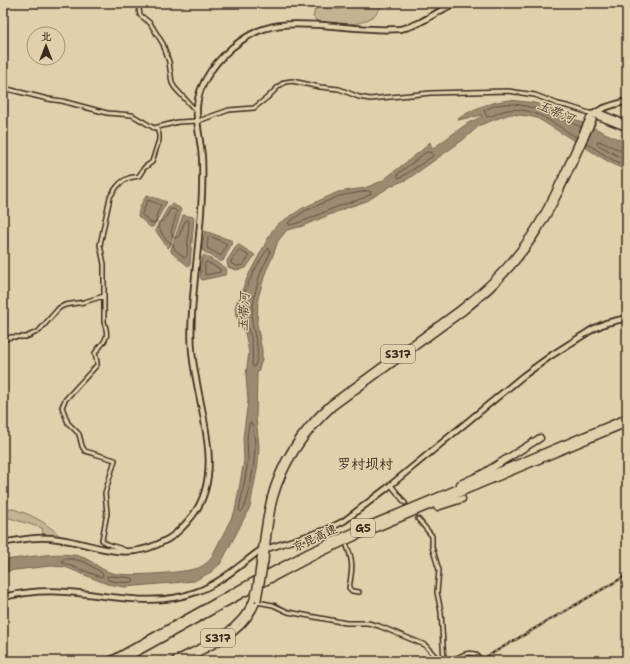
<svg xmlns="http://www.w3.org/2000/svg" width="630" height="664" font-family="'Shantell Sans','LXGW WenKai TC',sans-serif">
	<rect width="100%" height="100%" fill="#e2d0ad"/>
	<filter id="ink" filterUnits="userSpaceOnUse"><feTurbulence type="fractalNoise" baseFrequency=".025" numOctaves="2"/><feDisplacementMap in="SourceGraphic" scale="8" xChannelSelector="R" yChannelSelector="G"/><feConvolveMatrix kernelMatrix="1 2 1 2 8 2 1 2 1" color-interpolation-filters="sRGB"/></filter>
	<g filter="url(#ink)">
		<path fill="#c4b293" stroke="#806e58" d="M353,3H384C380,8 377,14 372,17C357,28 333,23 317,21L313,17L316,6C329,9 342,12 353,4Z
			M3,506C27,513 41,518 60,536L43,534L42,528L3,516Z"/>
		<path fill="#9c8a71" stroke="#756450" d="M510,100L535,103L559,112L627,143V171L609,162L537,118L528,116L510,114L480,125L463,140L408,179L391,186L367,201L346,208L300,227L287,230L278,241L272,258L266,271L258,298L257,324L262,351V360L257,374L256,418L259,446L258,464L250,507L221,563L211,572L194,581L125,587L107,584L65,567L51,566L15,570L3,572V560C26,558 50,552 73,555C91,557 97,569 112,573C126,577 179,573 194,569C201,568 205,564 210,560L235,511L244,461L243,438L248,401L246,375L249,352L245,333L236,316L235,307L248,276L272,231L278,224L303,208L338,192L365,188L382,181L422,150L430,142L432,149L468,123L481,117L482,115L458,120V119C473,108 491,102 510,100Z
			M147,195L167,202L153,227H150L138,216L140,206Z
			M172,204L180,208L181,212L170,246L168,248L155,230L169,206Z
			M183,215L194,217L190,265L188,266L171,252V249Z
			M205,231L233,241L223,261H220L203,251L202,248Z
			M237,245H239L255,255L246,268L236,270L228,267L227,261Z
			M204,255L226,268L227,272L225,275L202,280L200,277L202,258Z"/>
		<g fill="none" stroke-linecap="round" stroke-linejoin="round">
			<path stroke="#62503f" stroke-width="1" d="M576,137C556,125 533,106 508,110C500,111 494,116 487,117L484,111C508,92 557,116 581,127
				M586,143L611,159L627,166
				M427,152L433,153V156L400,178L398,177V174Z
				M627,152L622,151L599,141L597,142V144L627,161
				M369,191L371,192V194C363,199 354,201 345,204C326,210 309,221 290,225L288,224L289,222L305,211L339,196Z
				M148,200L161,205L156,216L157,221L155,223H151L142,215Z
				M171,209H174L177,212L171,232L173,237L176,238L179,236L185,221L188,220L189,221L187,256L185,258L175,250L173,244C164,240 160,232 158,223L164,220Z
				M210,236L227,244L221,256L207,248L208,238Z
				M268,249L270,250V253C268,259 264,264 262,269C256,285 253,301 252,318C252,335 262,348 255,366L253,367L252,365C253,354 253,340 248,329C246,324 241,318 240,313C237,302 260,257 268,249Z
				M239,250L248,255L249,257L243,265L237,266L232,264L231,262Z
				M207,262L220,269V272L205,275V263Z
				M251,423L252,424C253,432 255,439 255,446C255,458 249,507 241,512L239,510L248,462L247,438L249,424Z
				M64,559H72L85,562L102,573L103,576L101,577L63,563L62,561Z
				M110,576L132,578L134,580L132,582C124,583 116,582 108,580L107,577Z"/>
			<g stroke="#3b2a1e" stroke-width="6">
				<path id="street" d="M138,3L140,15L150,23L163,44L169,62L172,83L175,88L197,112
					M3,88L48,99L62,101L107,113L132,115L154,128L178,122L198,121L229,110L254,108L268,97L279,86L285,82L292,81L320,87L339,89L359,97L370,99L431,93L508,91L535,95L558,104L571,107L592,114
					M3,340L11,337H26L39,331L59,308L65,305L84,302L104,296
					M391,485L405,503
					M418,519L432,536V547L439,570L437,592L441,612L444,661
					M332,528L337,534
					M347,546C354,563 352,571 349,588L352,591L359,592
					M126,551C119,546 107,547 102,540L107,513L105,493L115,460L85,451L82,446L79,434L68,423L62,407L65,400L97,365V362L95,353C105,340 110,339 104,322V264L100,245L110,197C115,189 120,181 129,178C133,177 136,177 139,176L144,168L152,162L159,140V135L157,128
					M257,602L273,605L288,612L336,621L346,623H368L379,626L425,645L438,659L442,661
					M451,661C463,655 473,647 482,661"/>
			</g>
			<g stroke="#3b2a1e" stroke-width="8">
				<path id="secondary" d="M589,119C596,108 615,105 627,101
					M3,543C22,539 40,536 59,539C100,545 126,564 168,539C178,533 186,524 193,515C227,470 196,403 192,351C190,330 192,308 194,287C198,244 204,200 202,157C200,134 192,111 201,89C211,64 234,42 258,31C279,22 300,24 322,25C347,27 374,31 400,29C421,26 437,10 457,3
					M266,549L326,530L344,521L387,488L523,376L552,355L593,329L606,323L627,318
					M3,597C24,592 46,590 67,592C110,595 154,608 196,592C221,583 241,564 262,549"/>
			</g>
			<g stroke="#3b2a1e" stroke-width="8">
				<path id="primary" d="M597,112L627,124
					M592,114L627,128
					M260,560C263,540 265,519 270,499C280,460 301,430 330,404L460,309C487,288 511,264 530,236C554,200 570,158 589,119
					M265,561C267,540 269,519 274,499C284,462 305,433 333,407L463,312C490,291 515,266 534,237C558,201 574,160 593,120
					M173,661C203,645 236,635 252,602
					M182,661C213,645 245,635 258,599"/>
			</g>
			<g stroke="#3b2a1e" stroke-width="9">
				<path id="highway" d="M460,484L482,474L540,438
					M437,507L462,499
					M110,661L239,589L309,552L355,531L627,418
					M121,661L242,594L312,557L357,536L627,423"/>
			</g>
			<use href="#street" stroke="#e2d0ad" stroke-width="3"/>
			<use href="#secondary" stroke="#e2d0ad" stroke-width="4.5"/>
			<use href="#primary" stroke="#e2d0ad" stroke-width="5"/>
			<use href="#highway" stroke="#e2d0ad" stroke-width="6"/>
			<g stroke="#3b2a1e" stroke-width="2.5">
				<path id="rail" d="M479,661L627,575"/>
			</g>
			<use href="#rail" stroke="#e2d0ad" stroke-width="1" stroke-dasharray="3" stroke-linecap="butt"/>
			<g stroke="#3b2a1e" stroke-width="8" stroke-linecap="butt">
				<path id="primary-bridge" d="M258,599L265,561
					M252,602L256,588L260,560"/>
			</g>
			<use href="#primary-bridge" stroke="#e2d0ad" stroke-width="5"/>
		</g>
	</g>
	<g text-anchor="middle" stroke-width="3" stroke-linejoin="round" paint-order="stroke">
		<g fill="#e2d0ad" stroke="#6d5c49" stroke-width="1">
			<rect x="381" y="345" width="34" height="18" rx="3"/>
			<rect x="351" y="519" width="24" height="18" rx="3"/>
			<rect x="201" y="629" width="34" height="18" rx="3"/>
		</g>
		<g font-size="11" font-weight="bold" fill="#3b2a1e">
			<text x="398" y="358">S317</text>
			<text x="363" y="532">G5</text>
			<text x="218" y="642">S317</text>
		</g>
		<g font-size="12" fill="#3b2a1e" stroke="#e2d0ad">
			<text transform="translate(315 538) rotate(-25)" y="4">京昆高速</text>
		</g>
		<g font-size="13" font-style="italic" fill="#4e3d2f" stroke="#e2d0ad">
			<text transform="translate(556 111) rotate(24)" y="5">玉带河</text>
			<text transform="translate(243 312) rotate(-87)" y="5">玉带河</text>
		</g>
		<g font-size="14" fill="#3b2a1e" stroke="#e2d0ad">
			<text x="365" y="469">罗村坝村</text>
		</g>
	</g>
	<rect width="630" height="664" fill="none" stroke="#e2d0ad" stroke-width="16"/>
	<rect x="8" y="8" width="614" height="648" fill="none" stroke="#3b2a1e" stroke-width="1.5" filter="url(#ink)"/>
	<g transform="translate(46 46)"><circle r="19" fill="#e2d0ad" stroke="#9f8e74"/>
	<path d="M0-3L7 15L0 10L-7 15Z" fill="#3b2a1e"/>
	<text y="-6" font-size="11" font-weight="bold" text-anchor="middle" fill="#3b2a1e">北</text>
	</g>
</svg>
